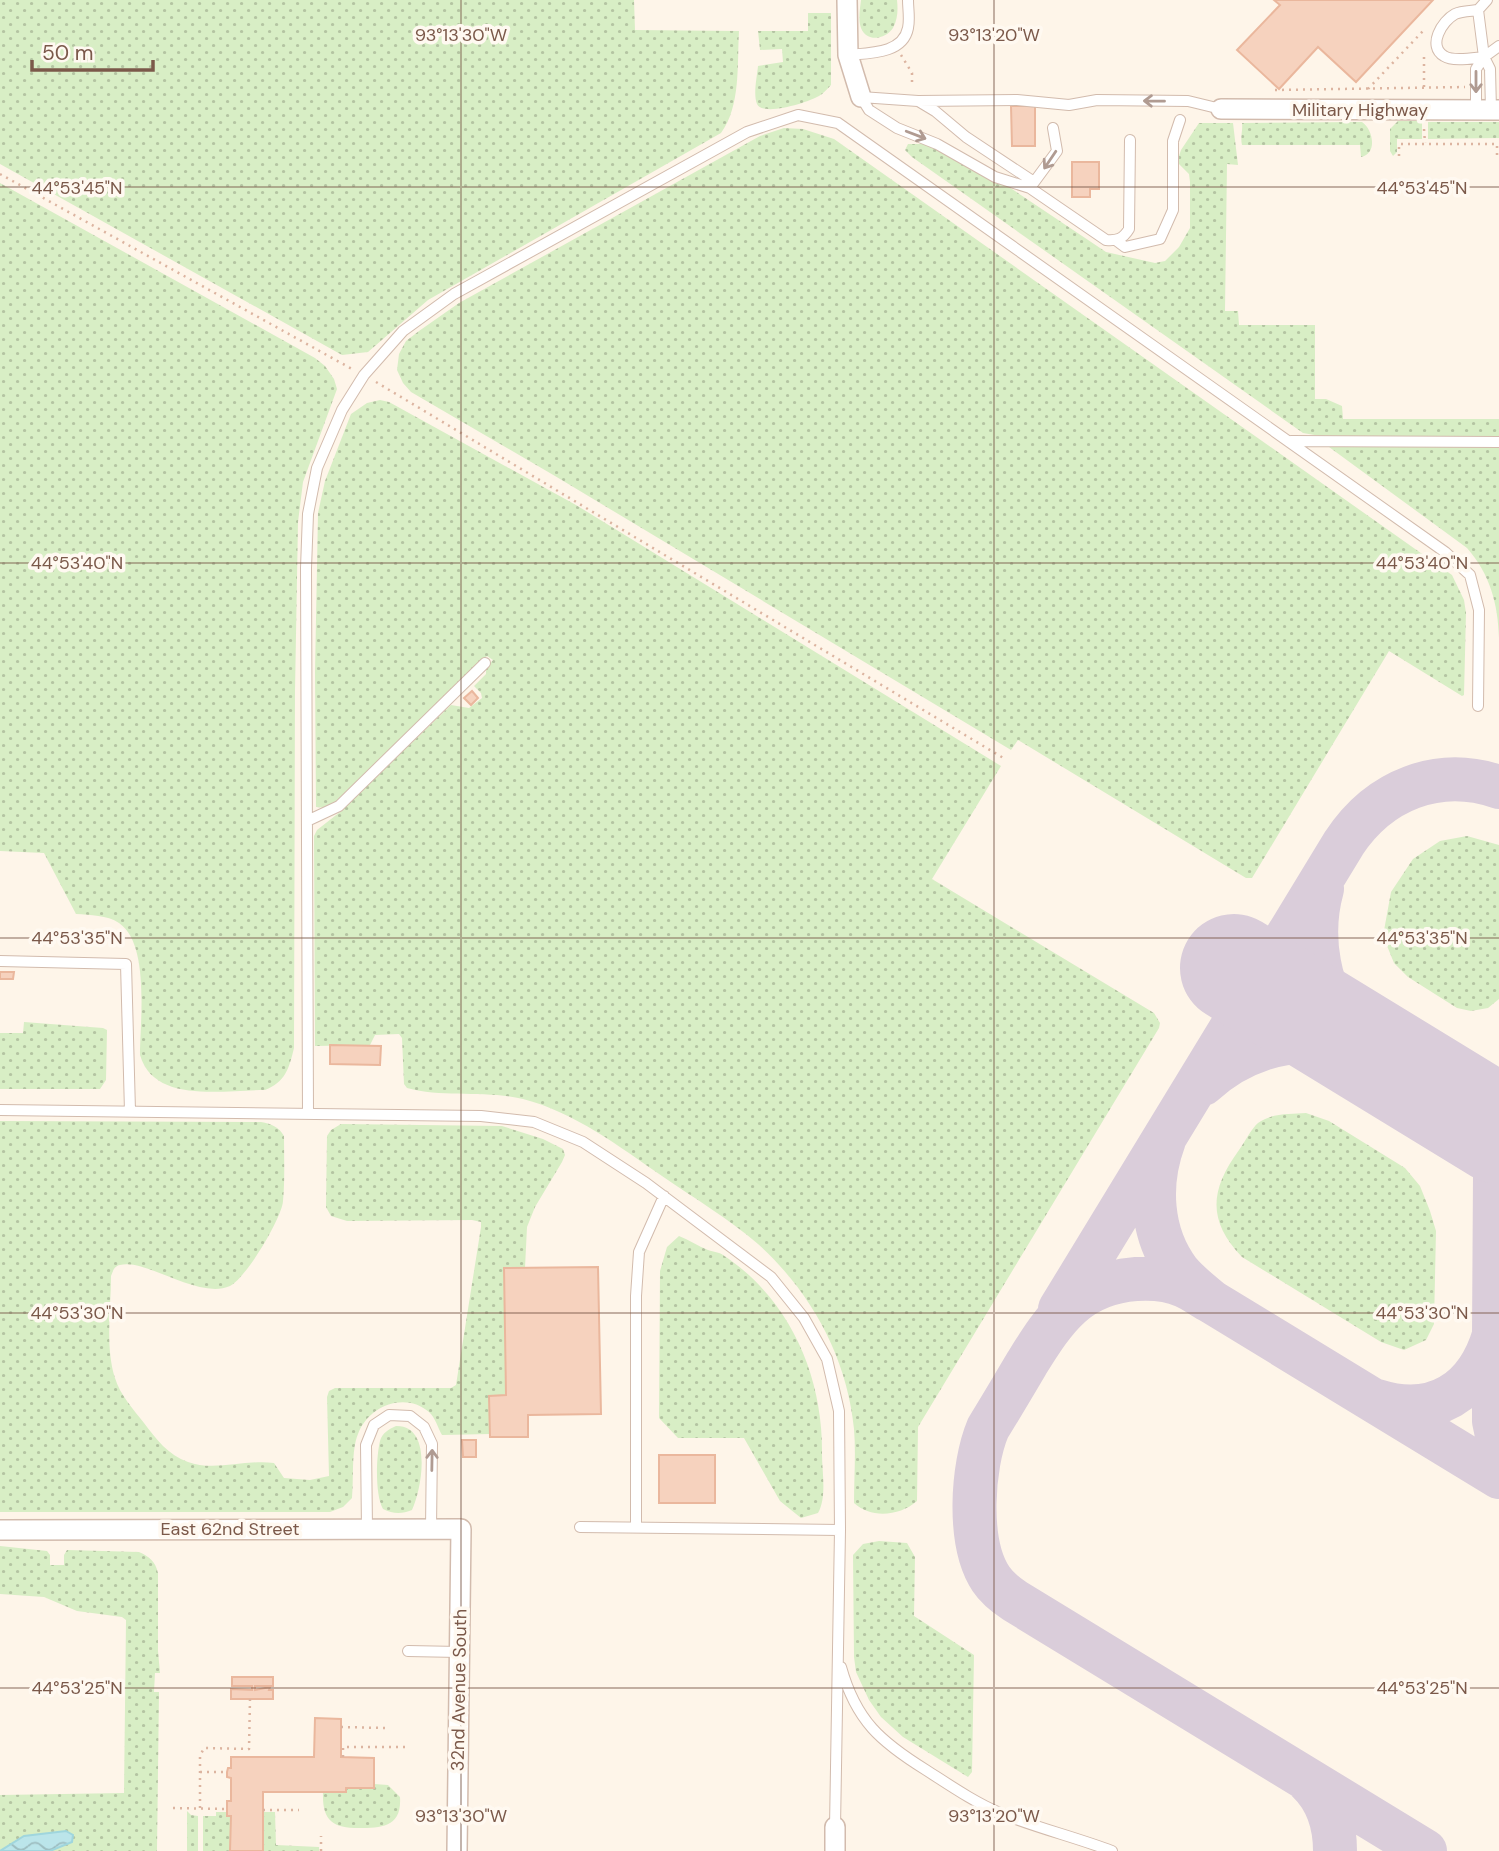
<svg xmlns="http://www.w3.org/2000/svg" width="1499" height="1851" font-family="'DM Sans',sans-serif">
	<defs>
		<pattern id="grass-dots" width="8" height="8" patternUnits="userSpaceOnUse" patternTransform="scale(1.75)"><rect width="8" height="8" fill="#d8eec5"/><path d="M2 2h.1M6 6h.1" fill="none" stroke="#b4c4a2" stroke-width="1.8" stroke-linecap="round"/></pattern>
		<pattern id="water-waves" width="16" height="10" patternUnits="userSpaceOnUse" patternTransform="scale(1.75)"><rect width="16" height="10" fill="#bbe5ea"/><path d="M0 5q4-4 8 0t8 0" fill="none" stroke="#9dbdc0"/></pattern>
	</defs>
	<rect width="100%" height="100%" fill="#fef5e9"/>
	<path fill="url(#grass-dots)" d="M0,0H634L635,30L739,31C737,64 741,106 721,133L428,300L368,352L342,355L0,164Z
		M861,0H897C898,9 898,19 893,28C886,39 867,43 861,28C858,20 860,9 861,0Z
		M808,13H831V85C827,89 823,94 819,96C809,102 763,117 757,104C753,94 757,77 758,66L783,62L782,49L760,50L758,31H808Z
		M1398,121H1422V139H1397V152L1393,156L1390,151V129Z
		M1362,122C1373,129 1378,154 1361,157L1360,145H1242C1240,137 1243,131 1242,123Z
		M1428,122H1499V138L1428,139Z
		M1199,123H1233L1238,165L1227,164L1225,311H1238L1239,325H1315V399H1326L1342,406L1343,419H1499V437H1326L1303,433L912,157L905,150L908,144H925L943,152L1003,183L1106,252L1155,263L1165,261L1179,247L1190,228V182L1189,174L1177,162L1181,150Z
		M784,128L803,129L834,139L1452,575L1464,600L1466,613L1464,695L1462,696L1389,651L1252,878H1246L1018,740L1011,750L555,476L411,392L403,383L397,370L399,354L406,341L419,331L459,303L760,136Z
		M0,183L315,358L325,366L334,379L337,389L303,482L298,522L295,691L294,1048C289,1069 285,1082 265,1090C223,1090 154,1104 140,1055C140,1021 150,944 119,923C107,915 90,915 76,914L44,853L0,851Z
		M380,400L389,402L576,505L1001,766L932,879L1154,1013L1160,1023L1159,1028L918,1427L917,1501C900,1516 871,1519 854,1503C854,1479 856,1453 854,1429C847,1357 811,1292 758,1244C729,1219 694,1198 662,1176C620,1147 574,1112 523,1099C485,1090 444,1098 407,1088L404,1084L402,1038L399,1034L375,1035L370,1045L315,1046L314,836L317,830L340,812L451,705L469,708L482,698L481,693L474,686L486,674V668L493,660L487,656L334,803L328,808L316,807L315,672L318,513L325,481L351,414L367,403Z
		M1334,444L1499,445V638C1498,604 1490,574 1467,548L1329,447Z
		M1467,836L1499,845V999L1488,1008L1471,1011L1457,1008L1408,977L1394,963L1383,936L1391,892L1413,859L1440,841Z
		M24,1022L103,1028L107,1030L106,1080L100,1089H0V1033H23Z
		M1306,1113L1329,1121L1405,1168L1420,1186L1430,1211L1436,1231L1434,1324L1426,1340L1404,1350L1381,1342L1242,1257C1207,1220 1210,1190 1239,1150C1245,1142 1251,1129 1258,1123C1271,1113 1291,1114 1306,1113Z
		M0,1121L261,1122C272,1124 279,1127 284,1136C284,1158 285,1180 283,1201C282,1218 246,1278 230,1286C198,1300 146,1258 120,1265C114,1266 113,1271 111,1276C111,1308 105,1347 115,1378C120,1395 134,1410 144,1423C156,1439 168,1455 188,1462C214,1472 246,1459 274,1463L284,1478L310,1480L329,1476L327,1397L329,1391L335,1388H451L456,1385L481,1227V1222L472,1220L347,1221L331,1216L326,1207L327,1136L331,1130L341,1124L502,1126L543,1139L563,1149L565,1155L562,1162L535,1207L527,1227L525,1268L506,1395L489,1396L490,1434L442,1435C438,1428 435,1417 429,1412C405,1391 368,1406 358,1434C351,1451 354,1479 352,1498L343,1507L330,1512H0Z
		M679,1236C689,1240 698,1246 708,1250C714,1252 719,1252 723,1255C790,1299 823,1376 822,1454C822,1472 827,1497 818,1513L801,1518L780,1501L744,1438H678L659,1418L660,1271L667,1247Z
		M396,1426C433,1425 422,1489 412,1510C402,1514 393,1514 383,1509C375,1495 376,1458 380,1441C382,1433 389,1429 396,1426Z
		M879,1541L907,1543L915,1557L914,1616L974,1655L972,1772L968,1777L903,1737L881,1717L869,1700L856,1672L854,1657L853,1555L863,1544Z
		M0,1546L47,1551L50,1555V1565H64V1555L67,1550L139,1552C150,1557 155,1561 158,1573V1651L160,1673H155L154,1692H159L157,1851H0V1795L124,1793L126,1620L122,1617L77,1611L44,1597L0,1594Z
		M374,1784L388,1785L400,1797C402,1827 382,1828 359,1828C332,1828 322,1820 323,1792L346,1788H373Z
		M187,1811L191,1815L198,1816V1851H187Z
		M216,1812H227L231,1816L230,1851H203V1816H216Z
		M263,1812H275L276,1845L319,1847V1851H263Z"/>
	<path fill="url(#water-waves)" stroke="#a0d6dd" stroke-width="2" d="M66,1831L73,1835L72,1842L50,1851H0L24,1836Z"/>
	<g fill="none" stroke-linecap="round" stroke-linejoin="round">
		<path stroke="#dacdda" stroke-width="44" d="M1203,1084C1236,1053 1286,1034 1332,1045C1354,1050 1376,1060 1398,1068C1382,1056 1363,1045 1350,1030C1318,993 1309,936 1322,889
			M1164,1140C1148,1183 1150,1234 1179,1272C1188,1283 1201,1293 1212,1302C1203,1297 1193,1290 1184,1286C1169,1279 1152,1278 1136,1279C1078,1283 1055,1318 1027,1363C1014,1385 1001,1407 988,1428C972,1466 967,1543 991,1579C997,1588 1006,1595 1015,1601L1425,1851
			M1212,1302L1499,1477
			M1060,1309L1344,843C1379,790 1438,766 1499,787
			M1494,1335L1495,1175L1499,1143
			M1377,1401C1434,1419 1477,1392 1494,1335V1421L1499,1445
			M1308,1781C1328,1800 1335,1824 1335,1851"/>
		<path stroke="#dacdda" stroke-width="108" d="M1234,968L1499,1130"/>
	</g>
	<path fill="#f6d2be" stroke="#eab79d" stroke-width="2" d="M1274,0H1433L1356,82L1318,47L1279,89L1237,50L1280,5Z
		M1011,106H1035V146H1012Z
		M1072,162H1099V189H1090V197H1072Z
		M472,691L478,698L471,705L464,698Z
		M0,972H14L13,979H0Z
		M330,1045L381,1046L380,1065L330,1064Z
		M598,1267L601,1414L528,1415V1437H490L489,1396L506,1395L504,1268Z
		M462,1440H476V1457H463Z
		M659,1455H715V1503H659Z
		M232,1677H273V1686H255V1690L270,1687L269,1690H273V1699H231V1689L252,1690V1686H232Z
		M315,1718L341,1719V1757L374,1758V1788H346V1792H263V1851H230L231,1816H227V1801H231V1778L227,1777V1772L228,1768H231V1757H314Z"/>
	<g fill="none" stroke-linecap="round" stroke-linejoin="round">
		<g stroke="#d2bbad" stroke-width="12">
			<path id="lane" d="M1487,0L1478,10L1484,57L1490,69L1491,110
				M848,55C869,53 903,54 908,28C910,19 908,9 908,0
				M1484,57L1499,46
				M861,97L869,110L897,128L937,144L995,177L1030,188L1106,240C1117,241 1123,239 1129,229L1130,140
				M861,97L918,101L1017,100L1069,105L1097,100L1188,101L1221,109
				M920,102L935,111L966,137L1034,182
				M1476,110V69L1484,57C1473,58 1453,62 1444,56C1427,46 1442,21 1455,14C1461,11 1471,11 1478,10
				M1032,185L1057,151L1053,128
				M1117,241L1125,247L1160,239L1173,210V141L1180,120
				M1291,441L1499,442
				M307,821L339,806L485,663
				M0,961L126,964L130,1111
				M0,1110L481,1116L534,1122L583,1142L646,1183L771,1277L804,1318L827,1359L839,1411L840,1530L835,1827
				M308,1112L306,568L308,514L317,468L342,410L364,375L403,331L454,294L747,132L798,115L838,123L1445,552L1470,575L1479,610L1478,706
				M580,1527L840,1530
				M367,1528L366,1445L374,1425L389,1415L410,1416L424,1427L432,1444L431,1529
				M636,1528V1296L639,1252L664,1196
				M408,1651L459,1652
				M841,1667C856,1721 881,1742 926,1770C951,1786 974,1802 1000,1813C1037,1828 1075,1837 1112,1851"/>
		</g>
		<g stroke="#d2bbad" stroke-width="22">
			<path id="street" d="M847,0L848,55L861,97
				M1221,109L1499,110
				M0,1530L461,1529L457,1851
				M835,1827V1851"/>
		</g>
		<path stroke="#dcb4a0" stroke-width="2.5" stroke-dasharray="2 5" stroke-linecap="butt" d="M901,55L912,73V87
			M1424,87V52
			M1368,89L1423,31
			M1275,90L1465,87
			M1424,129L1425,143
			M1399,156V144H1497V156
			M0,174L352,369
			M376,382L1005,759
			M341,1727L385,1728
			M343,1757V1747H408
			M200,1772H227
			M173,1808L227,1809
			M200,1808V1756L204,1748L249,1749L250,1699
			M263,1810H299
			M321,1851V1836"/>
		<use href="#lane" stroke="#fff" stroke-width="10"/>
		<use href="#street" stroke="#fff" stroke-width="19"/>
	</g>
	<defs><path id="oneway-shaft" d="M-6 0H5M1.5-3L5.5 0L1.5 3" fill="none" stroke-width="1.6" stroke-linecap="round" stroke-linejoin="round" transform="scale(1.75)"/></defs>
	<g stroke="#b09b92">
		<use href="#oneway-shaft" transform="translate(1476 82) rotate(90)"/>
		<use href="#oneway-shaft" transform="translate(1154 101) rotate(-179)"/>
		<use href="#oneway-shaft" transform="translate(916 135) rotate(21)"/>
		<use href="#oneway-shaft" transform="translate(1050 160) rotate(124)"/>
		<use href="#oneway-shaft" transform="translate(432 1460) rotate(-89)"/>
	</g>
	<path fill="none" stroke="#7b594a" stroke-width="2" stroke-opacity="0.45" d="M461,0V1851M994,0V1851M0,187H1499M0,563H1499M0,938H1499M0,1313H1499M0,1688H1499"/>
	<g text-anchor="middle" stroke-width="7" stroke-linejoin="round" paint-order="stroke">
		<g font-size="18" fill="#7b594a" stroke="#fff9f1">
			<text x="1360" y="116">Military Highway</text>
			<text x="230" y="1535">East 62nd Street</text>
			<text transform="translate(459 1690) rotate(-89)" y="6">32nd Avenue South</text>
		</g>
	</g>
	<g font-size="18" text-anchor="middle" fill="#7b594a" stroke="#fff9f1" stroke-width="7" stroke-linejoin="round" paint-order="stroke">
		<text x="461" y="41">93°13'30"W</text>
		<text x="994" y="41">93°13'20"W</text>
		<text x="77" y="194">44°53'45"N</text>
		<text x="1422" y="194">44°53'45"N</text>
		<text x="77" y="569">44°53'40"N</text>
		<text x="1422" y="569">44°53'40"N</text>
		<text x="77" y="944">44°53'35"N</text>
		<text x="1422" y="944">44°53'35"N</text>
		<text x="77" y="1319">44°53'30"N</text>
		<text x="1422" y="1319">44°53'30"N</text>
		<text x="77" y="1694">44°53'25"N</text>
		<text x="1422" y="1694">44°53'25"N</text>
		<text x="461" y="1822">93°13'30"W</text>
		<text x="994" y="1822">93°13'20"W</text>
	</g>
	<path d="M32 60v10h121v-10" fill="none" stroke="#7b594a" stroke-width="3.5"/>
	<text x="42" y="60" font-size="21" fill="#7b594a" stroke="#fff9f1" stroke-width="5" paint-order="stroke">50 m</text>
</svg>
